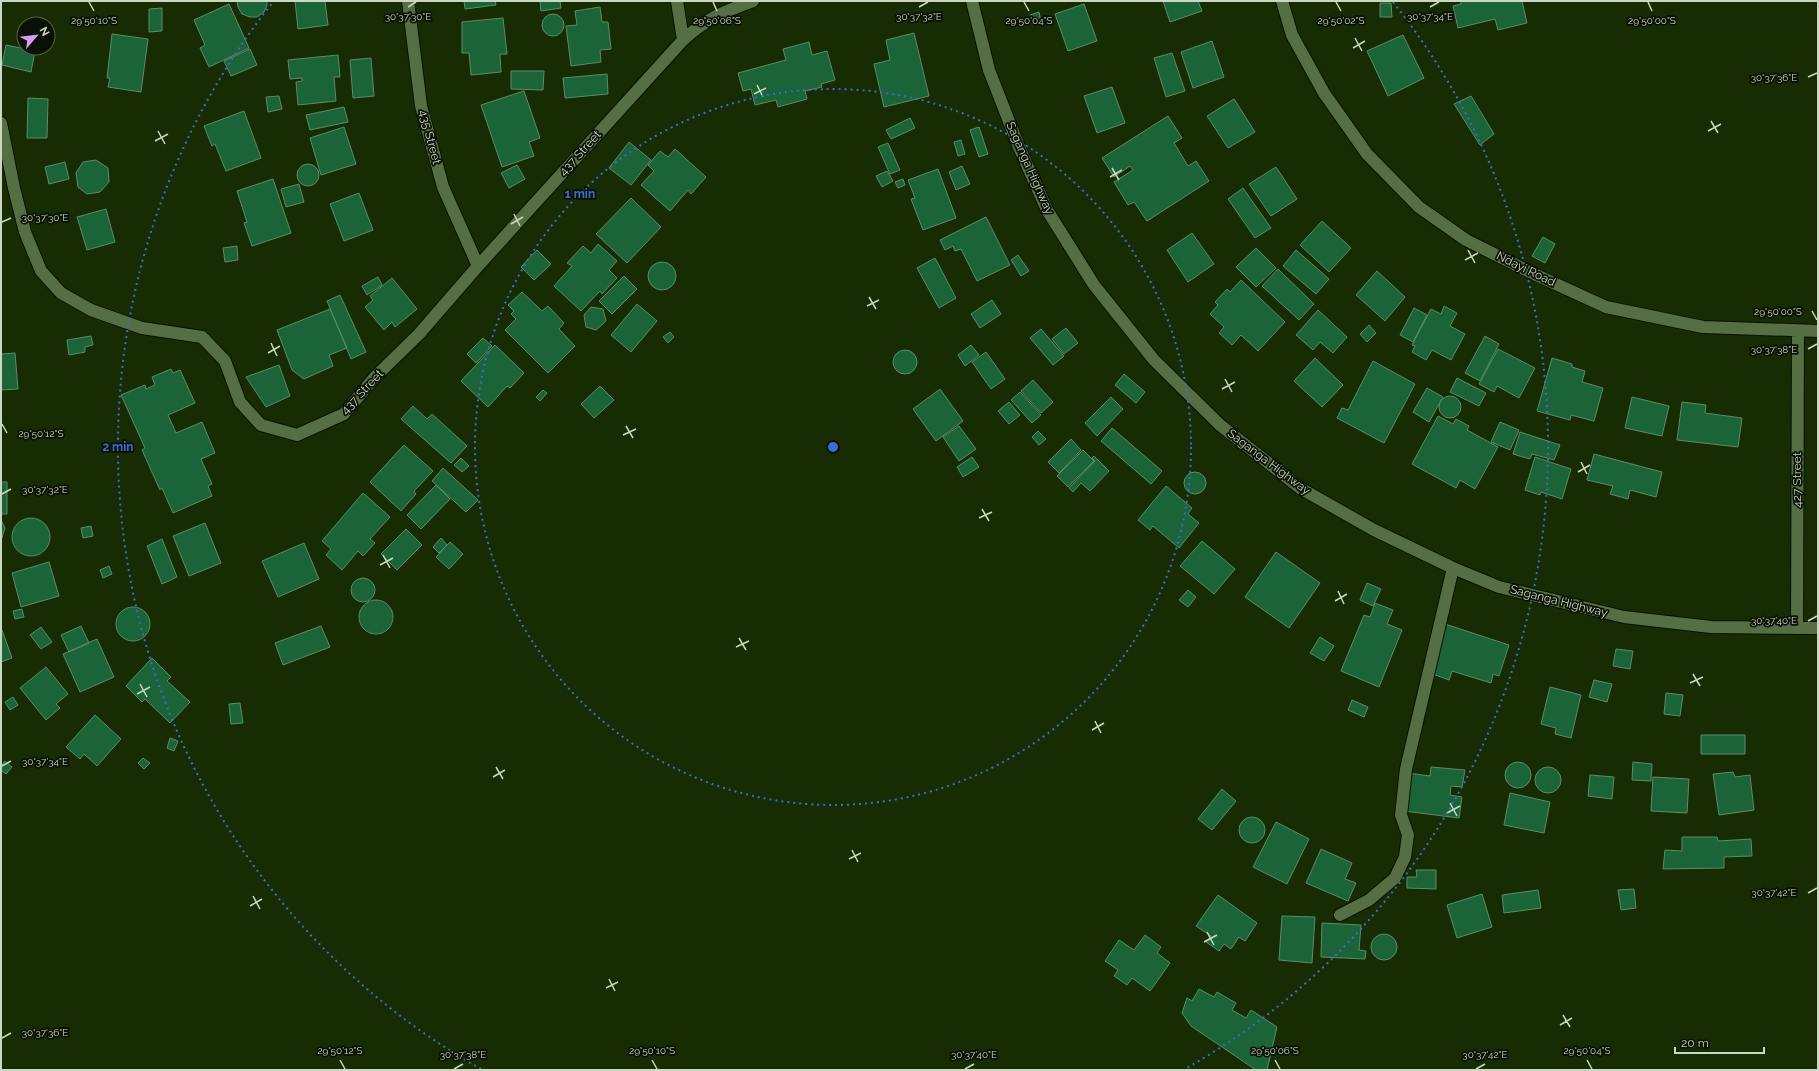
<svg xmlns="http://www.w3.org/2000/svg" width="1819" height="1071" font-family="Raleway,sans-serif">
	<rect width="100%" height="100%" fill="#172c03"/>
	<path fill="#1a6438" stroke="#5d8b6a" d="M237,1H267V5L264,12L257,17H250L242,14L238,7Z
		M295,1H325L328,25L298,29Z
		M464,1H495L496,5L465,9Z
		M540,1H560L561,8L541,11Z
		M1163,1H1198L1202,11L1170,22Z
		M1461,1H1522L1527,23L1498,30L1495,19L1458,28L1453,6L1461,4Z
		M1380,3H1391L1392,17H1380Z
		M229,4L249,48L209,67L200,48L205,45L194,20Z
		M1084,4L1097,41L1068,51L1055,14Z
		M600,7L602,22H608L611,49L600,50L601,62L571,66L566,26L577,25L575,11Z
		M162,8V31L149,32V9Z
		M1039,12L1041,22L1032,24L1030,15Z
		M542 25a11 11 0 1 1 22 0a11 11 0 1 1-22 0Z
		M503,18L507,54H500L501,72L471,75L469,53H462V22Z
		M914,33L929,96L884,107L874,64L890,60L886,40Z
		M112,34L148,39L141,92L108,87L110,78H107Z
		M1403,35L1424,78L1388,96L1367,51Z
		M1212,41L1224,77L1193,88L1181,52Z
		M809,42L812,55L827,51L835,80L821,84L822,87L805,91L807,99L778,107L776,100L755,105L751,89L743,91L738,73L786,60L783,49Z
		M6,45L35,51L31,72L2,65Z
		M250,49L257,65L231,76L224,61Z
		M1172,53L1185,91L1166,97L1154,58Z
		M338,55L340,77H334L336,101L298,105L296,82L302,81V78L290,79L288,60Z
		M371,58L374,96L353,98L350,60Z
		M511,71H544L543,90L511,89Z
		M607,74L608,94L565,98L563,78Z
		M1112,87L1125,123L1097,133L1084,96Z
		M524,91L540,138L529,142L534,156L502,167L481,105Z
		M279,96L282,109L268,112L266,97Z
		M1471,96L1494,134L1480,145L1454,104Z
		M28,98L48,99L47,138H27Z
		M1234,99L1255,132L1228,148L1207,116Z
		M344,107L348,122L310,130L306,115Z
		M244,111L261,158L226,171L215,144L212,146L204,126Z
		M1168,116L1182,138L1174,143L1188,166L1196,161L1209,181L1147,221L1134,202L1128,205L1114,182L1133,170L1130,166L1114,177L1102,158Z
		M910,118L915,128L891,139L886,130Z
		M344,127L356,164L321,175L310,138Z
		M979,127L988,154L979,157L970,130Z
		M961,140L965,154L958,156L954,142Z
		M629,142L651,160L631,185L609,168Z
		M888,143L900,170L890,174L878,147Z
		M675,149L706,177L691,194L688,190L670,211L641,185L654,171L648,165L660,151L668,157Z
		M96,160L108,168L109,182L100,192L87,194L78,187L76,173L83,162Z
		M65,162L69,179L49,184L45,167Z
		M297 175a11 11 0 1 1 22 0a11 11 0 1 1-22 0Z
		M517,165L525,179L509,188L501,173Z
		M962,166L970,184L956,190L949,172Z
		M1276,167L1297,199L1271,216L1249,184Z
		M938,169L956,218L923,230L911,199L915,198L908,180Z
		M887,171L893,181L882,187L876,176Z
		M273,179L291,233L252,246L244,223L247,222L237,191Z
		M903,179L905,185L898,188L895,182Z
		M299,184L304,202L286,207L281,189Z
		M1243,188L1271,228L1255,238L1228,199Z
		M359,193L373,230L344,241L330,204Z
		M631,198L661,227L627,263L596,234Z
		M106,209L115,242L87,250L77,217Z
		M986,217L1010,265L977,281L961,249L955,251L953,246L945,250L940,240Z
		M1322,221L1351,248L1329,272L1300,245Z
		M1192,233L1214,264L1188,282L1167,250Z
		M1543,237L1555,244L1545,263L1532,256Z
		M598,244L617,261L609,270L617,278L602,294L600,291L581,311L554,286L572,266L567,263L583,246L591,253Z
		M237,246L238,260L225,262L223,248Z
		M1256,248L1276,268L1256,287L1236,267Z
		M537,250L551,264L534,280L521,267Z
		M1296,250L1329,279L1316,294L1283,266Z
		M1018,255L1029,271L1021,276L1011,260Z
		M935,258L956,298L939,308L917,268Z
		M648 276a14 14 0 1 1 28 0a14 14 0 1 1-28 0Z
		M1278,269L1314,304L1299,320L1262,286Z
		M1377,271L1405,297L1385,321L1356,295Z
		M624,276L637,289L612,314L599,301Z
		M378,277L382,285L367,295L362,286Z
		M392,278L417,309L395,327L392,322L384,330L365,307L373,300L370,296Z
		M1241,280L1285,322L1258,351L1241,335L1232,345L1219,333L1224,327L1210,314L1218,305L1215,302L1227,289L1230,292Z
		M522,292L542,311L548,306L564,323L559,329L575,346L548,373L505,330L516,319L511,314L514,311L508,305Z
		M340,295L366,352L351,359L327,301Z
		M992,300L1001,314L980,328L971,314Z
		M637,304L657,321L631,352L611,335Z
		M1444,306L1457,313L1450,326L1465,334L1451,360L1432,350L1426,360L1412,352L1415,346L1412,345L1431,309L1441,314Z
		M591,307L603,309L606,321L596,330L586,327L584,315Z
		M1414,308L1427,315L1413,342L1400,335Z
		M330,309L347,348L329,355L333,366L304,379L292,370L277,330Z
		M1318,310L1347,337L1333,353L1320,342L1313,350L1296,335Z
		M1369,325L1376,333L1367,342L1360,334Z
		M1066,328L1078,343L1064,354L1052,339Z
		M1041,329L1064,356L1053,365L1030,338Z
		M670,332L674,337L668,343L663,337Z
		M91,336L93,345L85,347V352L69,355L67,340Z
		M1485,336L1499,344L1480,381L1465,373Z
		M483,338L492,346L476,363L467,354Z
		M495,345L524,373L510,388L507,386L488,407L461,381Z
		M971,345L979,355L965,366L958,355Z
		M1498,349L1535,368L1519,398L1497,386L1494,392L1479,384Z
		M893 362a12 12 0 1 1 24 0a12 12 0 1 1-24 0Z
		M986,352L1005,379L991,389L972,362Z
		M15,353L18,389L1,390V354Z
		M1315,358L1343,385L1322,407L1294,381Z
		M1552,358L1572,364V367L1585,371L1582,382L1603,388L1594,421L1571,415L1570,420L1537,411Z
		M1373,361L1415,384L1384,443L1337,418L1342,408L1348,410Z
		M279,365L290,396L266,407L246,377Z
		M171,369L173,373L180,370L195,403L168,415L176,433L202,422L215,453L201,459L212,484L208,486L212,496L173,513L162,488L160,490L142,450L145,448L121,395L145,385L146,389L155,385L152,377Z
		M1124,374L1145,392L1136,403L1115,385Z
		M1457,378L1486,393L1479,406L1450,392Z
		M1033,380L1053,402L1041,413L1021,391Z
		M600,386L614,400L594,418L581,404Z
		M1427,388L1443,397L1429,422L1413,412Z
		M940,389L963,421L936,441L913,409Z
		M543,390L547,393L540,401L536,397Z
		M1020,392L1041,415L1032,423L1011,400Z
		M1439 407a11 11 0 1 1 22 0a11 11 0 1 1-22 0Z
		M1111,397L1123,409L1097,436L1085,423Z
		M1632,397L1669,406L1662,436L1625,428Z
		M1009,402L1020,415L1009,424L998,411Z
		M1682,402L1706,405L1705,413L1742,418L1738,447L1677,440Z
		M413,406L427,419L432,414L467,446L451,463L401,419Z
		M1438,416L1453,424L1456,419L1469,426L1467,430L1498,447L1475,489L1460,480L1456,488L1412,464Z
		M1500,422L1519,430L1510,450L1491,442Z
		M959,426L976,449L959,461L943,437Z
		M1112,428L1162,471L1151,484L1101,441Z
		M1038,431L1046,439L1039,445L1032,437Z
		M1520,432L1560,445L1554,460L1532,454L1530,459L1513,454Z
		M1071,439L1081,450L1059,473L1048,462Z
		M404,445L433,471L414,491L416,494L401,511L370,482Z
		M1083,450L1094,461L1068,487L1057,476Z
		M1594,454L1662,472L1656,497L1630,490L1628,499L1610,494L1613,486L1587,480Z
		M1094,456L1109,471L1090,491L1081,483L1073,492L1069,488L1095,461L1092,458Z
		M972,457L979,467L963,477L957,467Z
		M1535,457L1571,469L1562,499L1541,492L1540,495L1525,490Z
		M461,458L469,466L462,472L454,465Z
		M443,468L478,500L466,512L432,481Z
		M1184 483a11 11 0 1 1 22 0a11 11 0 1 1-22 0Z
		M1,482H7V514H1Z
		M436,485L450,499L421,529L407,515Z
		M1166,486L1192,508L1188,514L1199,523L1179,548L1153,526L1150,530L1138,520Z
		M363,493L390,517L370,539L375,543L363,556L358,551L342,570L326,555L331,549L322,541Z
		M12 537a19 19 0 1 1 38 0a19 19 0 1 1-38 0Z
		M1,520L5,528L1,541Z
		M205,523L221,563L189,576L173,536Z
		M91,526L93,536L83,538L81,528Z
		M406,529L422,545L397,570L381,554Z
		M441,538L447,545L439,553L433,547Z
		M162,539L177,577L162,584L147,546Z
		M1202,541L1235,569L1214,594L1180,566Z
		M450,542L463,554L449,569L436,557Z
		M304,543L319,579L278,597L262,561Z
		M1276,552L1320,583L1289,628L1245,597Z
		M49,562L59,596L21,607L12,573Z
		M109,566L112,574L103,578L100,570Z
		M351 590a12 12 0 1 1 24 0a12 12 0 1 1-24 0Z
		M1367,583L1381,589L1373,606L1360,600Z
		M1188,590L1196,597L1188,607L1179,600Z
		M359 617a17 17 0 1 1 34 0a17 17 0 1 1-34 0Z
		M1375,603L1393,610L1387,624L1402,630L1379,687L1341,671L1364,615L1370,617Z
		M116 624a17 17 0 1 1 34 0a17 17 0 1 1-34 0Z
		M22,609L24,617L15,619L13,611Z
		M1445,624L1509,645L1499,676L1493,674L1491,683L1452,671L1449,680L1430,673Z
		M81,626L89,643L69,652L61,635Z
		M321,626L330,647L283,665L275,643Z
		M41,627L52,642L41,649L30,635Z
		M2,630L12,658L1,662V631Z
		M1320,637L1334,646L1324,661L1310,653Z
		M97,639L114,677L80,692L63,654Z
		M1616,649L1633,651L1630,669L1613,666Z
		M152,658L171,677L167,681L190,702L170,723L145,699L142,702L126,686Z
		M46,667L68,694L56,704L60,708L46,720L20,688Z
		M1594,680L1612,684L1607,702L1589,697Z
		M1550,687L1581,695L1571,738L1555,734L1556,728L1541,724Z
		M1666,693L1683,695L1680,716L1664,714Z
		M13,697L18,705L10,710L5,702Z
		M1352,700L1368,707L1364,717L1348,710Z
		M240,703L243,723L231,724L229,704Z
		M95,715L121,739L97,766L84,754L80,759L66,747Z
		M1701,735H1745V754H1701Z
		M170,738L178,741L174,751L167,748Z
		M143,758L150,763L144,769L138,763Z
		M5,761L12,767L6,774L1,770V766Z
		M1633,762L1652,764L1651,781L1632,780Z
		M1505 775a13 13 0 1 1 26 0a13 13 0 1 1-26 0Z
		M1431,767L1465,770L1462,787L1451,786L1450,795L1462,797L1459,818L1404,811L1408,773L1430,776Z
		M1535 780a13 13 0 1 1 26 0a13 13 0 1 1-26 0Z
		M1733,772L1735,777L1750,775L1754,810L1719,815L1713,774Z
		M1590,775L1614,777L1612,799L1588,796Z
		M1653,777L1689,779L1687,813L1651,811Z
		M1222,789L1236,801L1212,830L1198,819Z
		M1510,793L1550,802L1544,833L1504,825Z
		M1239 830a13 13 0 1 1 26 0a13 13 0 1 1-26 0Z
		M1276,822L1309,839L1287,884L1253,867Z
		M1682,837H1717L1718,841L1751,839L1752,856L1724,857V868L1663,869L1665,850L1682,851Z
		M1321,849L1352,863L1345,879L1356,883L1348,901L1306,883Z
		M1416,870H1436V889L1407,888V877H1417Z
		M1634,889L1636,908L1621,910L1618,890Z
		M1538,890L1541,908L1504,913L1502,895Z
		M1482,894L1492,927L1457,938L1447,905Z
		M1218,895L1257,923L1245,941L1239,937L1231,949L1224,944L1219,951L1206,942L1211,936L1196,926Z
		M1282,916L1315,917L1312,963L1279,960Z
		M1322,923L1361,925L1359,950L1366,951L1365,959L1321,957Z
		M1371 947a13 13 0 1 1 26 0a13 13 0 1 1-26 0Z
		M1145,935L1161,947L1157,953L1170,963L1150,991L1132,978L1127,985L1114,976L1118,970L1105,961L1119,940L1134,950Z
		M1199,989L1214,997L1217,992L1236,1003L1232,1010L1246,1018L1251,1010L1277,1027L1267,1070H1256L1191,1026L1182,1013L1187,998L1192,1001Z"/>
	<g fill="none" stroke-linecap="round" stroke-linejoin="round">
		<g stroke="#051300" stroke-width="14">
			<path id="street" d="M408,1L421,106L443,187L478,266
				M677,1L683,40
				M1282,1L1292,35L1324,93L1367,154L1419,207L1466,240L1534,274L1606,307L1703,327L1818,331
				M1,123L14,188L25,232L41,271L61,293L91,310L142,328L202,337L225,361L240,402L261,425L297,435L344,414L374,378L419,334L478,266L683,40C707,18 723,12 753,1
				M1797,628L1798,331
				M1340,915L1369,900L1395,878L1405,857L1408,835L1401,815L1406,769L1453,568"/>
		</g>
		<g stroke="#051300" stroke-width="14">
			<path id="secondary" d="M972,1L989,70L1019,147L1047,210L1094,285L1154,360L1220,425L1300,488L1374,530L1453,568L1499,587L1624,617L1711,627L1818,628"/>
		</g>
		<use href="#street" stroke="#566e44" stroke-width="12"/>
		<use href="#secondary" stroke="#566e44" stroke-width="12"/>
	</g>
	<path fill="none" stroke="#cad8c1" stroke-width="1.5" d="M89,2L94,11M713,2L717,11M1024,2L1029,11M1336,2L1341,11M1648,2L1652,11M408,7L416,2M919,7L928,2M1430,7L1439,2M1355,38L1362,51M1353,48L1365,41M1808,77L1817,73M757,85L763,97M754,94L766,88M1711,121L1718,133M158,131L165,144M1708,131L1721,124M155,141L168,134M1112,168L1119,180M1110,177L1122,170M514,214L520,226M2,222L11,218M511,224L523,217M1468,250L1475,263M1465,260L1478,253M869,297L876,309M867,306L879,300M1812,311L1817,320M271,343L277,356M1808,349L1817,344M268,353L280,346M1225,379L1232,392M1222,389L1235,382M2,424L7,433M626,426L633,438M623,435L636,429M1581,462L1587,474M1578,472L1590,465M2,494L11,489M982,509L989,521M979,518L992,512M383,555L390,568M380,565L393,558M1338,591L1344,604M1335,601L1347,594M1808,621L1817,616M739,638L746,650M736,647L749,641M1693,674L1700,686M1690,683L1703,677M140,684L147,697M137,694L150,687M1095,721L1101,733M1092,730L1104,723M2,766L11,761M496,767L503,779M493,777L505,770M1450,803L1457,816M1447,813L1460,806M852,850L858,862M849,859L861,853M1808,893L1817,888M253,896L260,909M250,906L262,899M1207,932L1214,945M1204,942L1217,935M609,979L615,991M606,988L618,982M1563,1015L1570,1027M1560,1025L1572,1018M2,1038L11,1033M340,1060L345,1069M652,1060L657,1069M1275,1060L1280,1069M1587,1060L1592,1069M454,1069L463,1064M965,1069L974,1064M1476,1069L1485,1064"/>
	<g fill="none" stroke="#406ad3" stroke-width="2" stroke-dasharray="2 4">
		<circle cx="833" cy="447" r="358"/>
		<path d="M481 1069A715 715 0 0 1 273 2M1393 2A715 715 0 0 1 1185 1069"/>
	</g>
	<g text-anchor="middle" stroke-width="3.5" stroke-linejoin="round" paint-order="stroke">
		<g font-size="12" fill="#cad8c1" stroke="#081103">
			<text transform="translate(430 137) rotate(75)" y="4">435 Street</text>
			<text transform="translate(580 153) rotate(-48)" y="4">437 Street</text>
			<text transform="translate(1030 168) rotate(66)" y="4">Saganga Highway</text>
			<text transform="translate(1526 269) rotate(26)" y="4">Ndayi Road</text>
			<text transform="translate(362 392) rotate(-47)" y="4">437 Street</text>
			<text transform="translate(1269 462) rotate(37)" y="4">Saganga Highway</text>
			<text transform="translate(1797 480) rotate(-90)" y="4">427 Street</text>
			<text transform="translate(1559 601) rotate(14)" y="4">Saganga Highway</text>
		</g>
	</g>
	<g font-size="10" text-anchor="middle" fill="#cad8c1" stroke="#081103" stroke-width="3.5" stroke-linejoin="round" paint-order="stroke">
		<text x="408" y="20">30°37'30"E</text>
		<text x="919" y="20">30°37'32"E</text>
		<text x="1430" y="20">30°37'34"E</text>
		<text x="94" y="24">29°50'10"S</text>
		<text x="717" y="24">29°50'06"S</text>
		<text x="1029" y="24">29°50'04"S</text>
		<text x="1341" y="24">29°50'02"S</text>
		<text x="1652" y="24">29°50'00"S</text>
		<text x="1774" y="81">30°37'36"E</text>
		<text x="45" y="221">30°37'30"E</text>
		<text x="1778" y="315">29°50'00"S</text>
		<text x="1774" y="353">30°37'38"E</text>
		<text x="41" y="437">29°50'12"S</text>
		<text x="45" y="493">30°37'32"E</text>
		<text x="1774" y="624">30°37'40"E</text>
		<text x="45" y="765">30°37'34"E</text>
		<text x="1774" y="896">30°37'42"E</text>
		<text x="45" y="1036">30°37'36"E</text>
		<text x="340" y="1054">29°50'12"S</text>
		<text x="652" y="1054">29°50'10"S</text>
		<text x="1275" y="1054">29°50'06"S</text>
		<text x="1587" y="1054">29°50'04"S</text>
		<text x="463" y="1058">30°37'38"E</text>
		<text x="974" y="1058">30°37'40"E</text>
		<text x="1485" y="1058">30°37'42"E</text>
	</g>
	<circle cx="833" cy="447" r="6" fill="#406ad3" stroke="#081103" stroke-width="2"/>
	<g font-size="12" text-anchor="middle" font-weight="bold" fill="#406ad3" stroke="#081103" stroke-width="3.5" stroke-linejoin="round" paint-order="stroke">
		<text x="580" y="198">1 min</text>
		<text x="118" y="451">2 min</text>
	</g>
	<rect width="1819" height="1071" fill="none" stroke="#cad8c1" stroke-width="4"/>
	<g transform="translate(36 36) rotate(62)"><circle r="19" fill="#081103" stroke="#56614f"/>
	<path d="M0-3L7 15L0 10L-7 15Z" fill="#d79bf9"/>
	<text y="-6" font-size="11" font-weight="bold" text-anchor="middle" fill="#cad8c1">N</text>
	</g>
	<path d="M1675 1047v6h89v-6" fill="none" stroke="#cad8c1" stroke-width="2"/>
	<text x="1681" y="1047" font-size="12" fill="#cad8c1" stroke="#081103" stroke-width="3" paint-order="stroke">20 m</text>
</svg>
